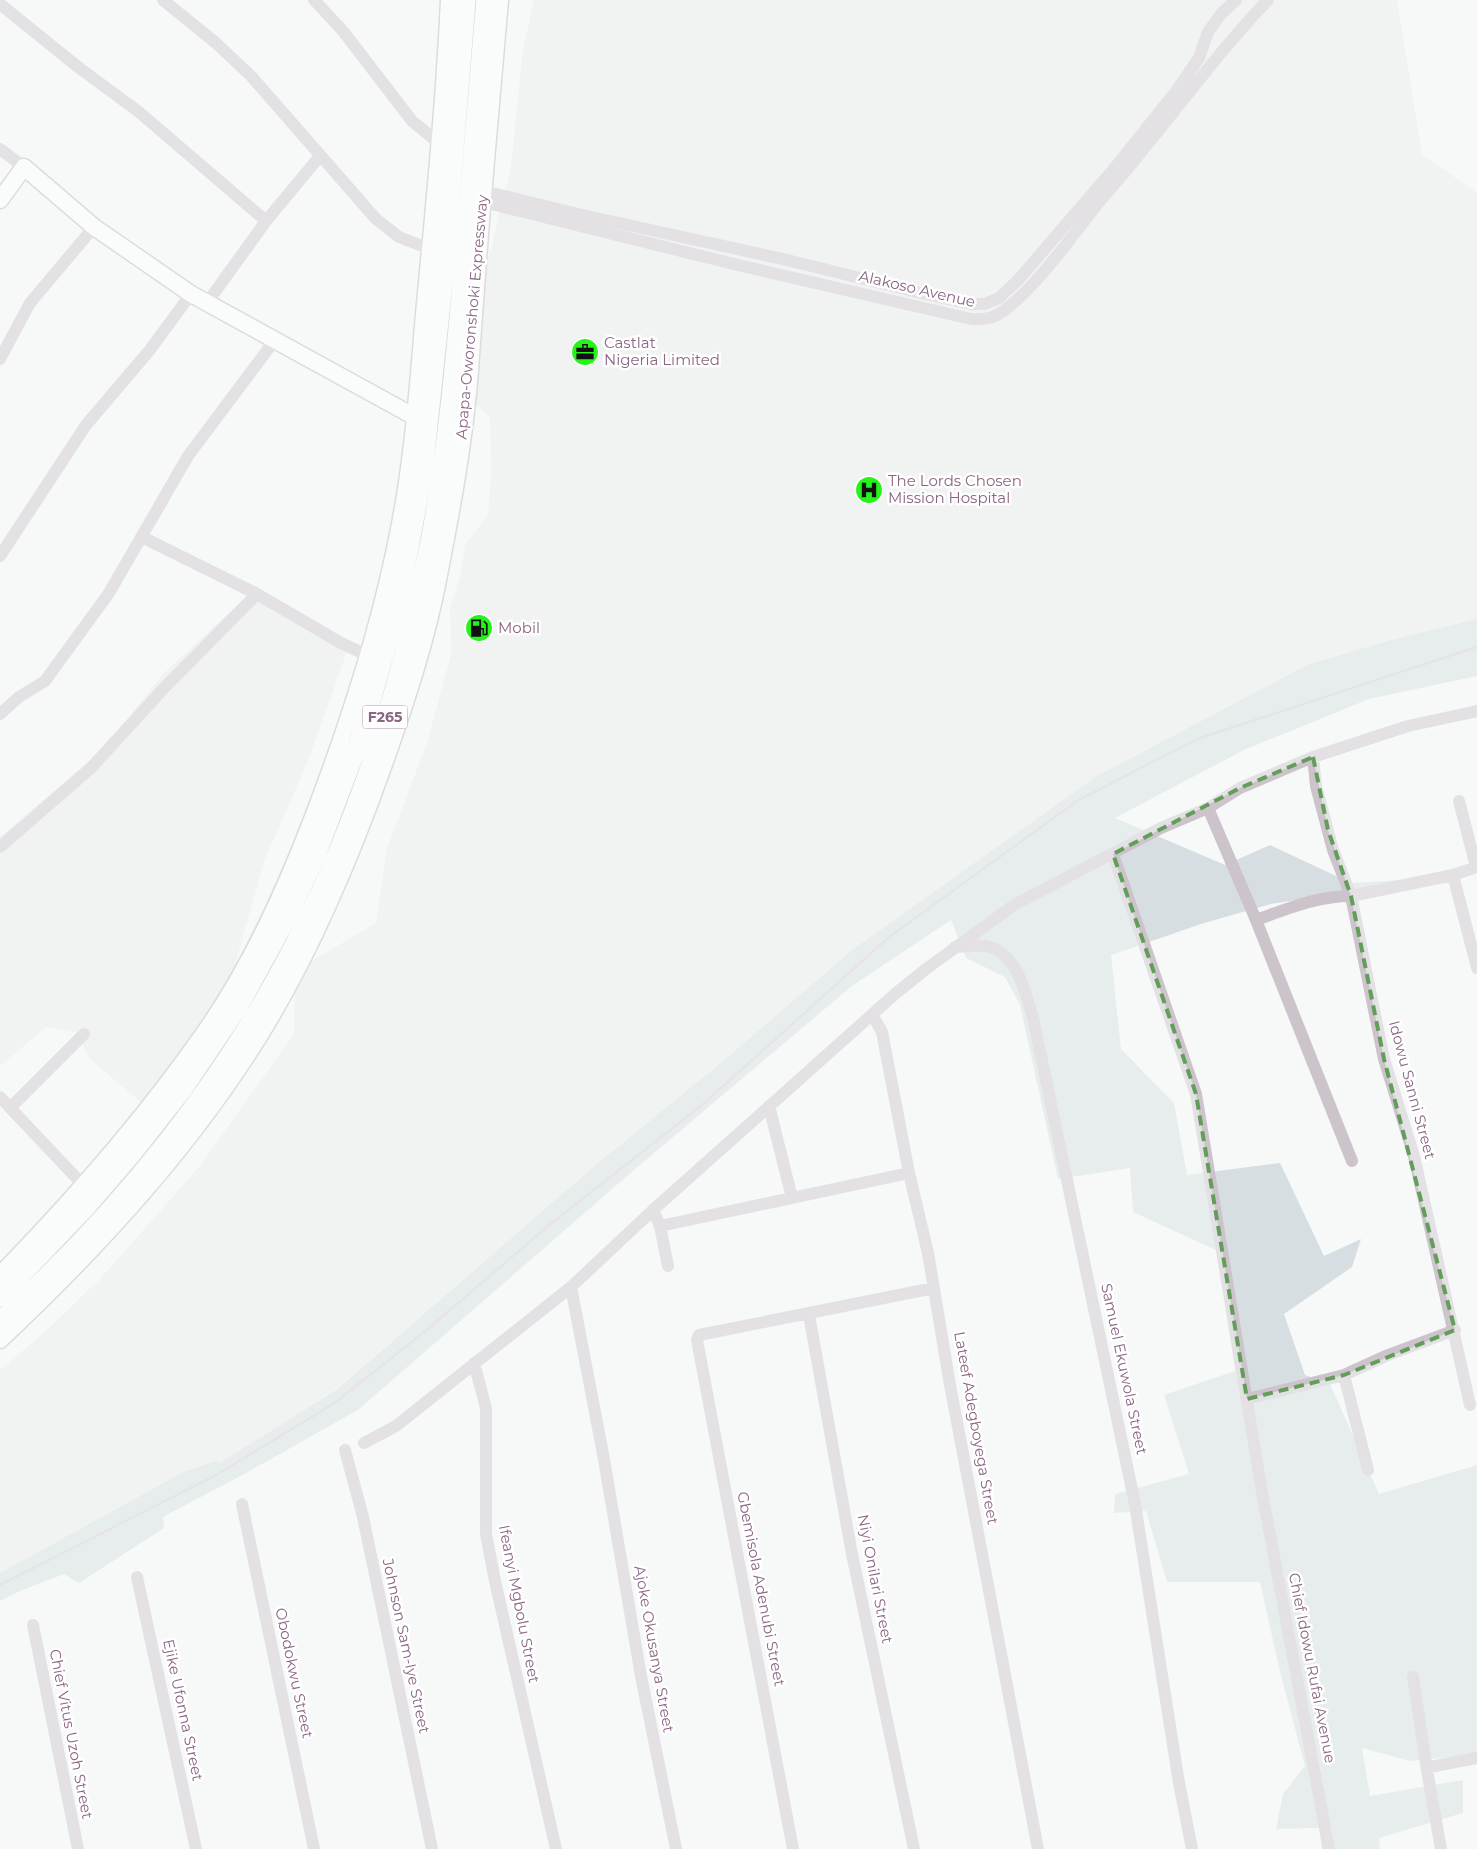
<svg xmlns="http://www.w3.org/2000/svg" width="1477" height="1849" font-family="Montserrat,sans-serif">
	<rect width="100%" height="100%" fill="#f6f9f8"/>
	<path fill="#e9eaea" d="M534,0H1397L1422,154L1477,193V619L1391,640L1309,664L1095,777L852,950L729,1056L592,1168L336,1389L220,1464L215,1461L183,1472L0,1573V1370L46,1331L100,1279L200,1166L294,1034L295,971L376,923L387,848L427,743L451,655L450,606L460,577L465,545L488,515L491,477L490,417L466,397L483,281L511,167L523,50Z
		M248,595L350,643L308,761L265,859L229,986L143,1104L90,1059L77,1033L46,1027L0,1066V837L105,747L162,675Z"/>
	<path fill="#d6dee1" d="M1477,619V676L1369,699L1244,750L1115,818L1225,865L1270,845L1351,883L1437,878L1271,904L1204,923L1111,955L1121,1049L1174,1103L1187,1175L1280,1163L1324,1256L1361,1239L1352,1267L1284,1314L1305,1375L1330,1384L1379,1494L1477,1465V1764L1462,1756L1410,1761L1362,1748L1370,1796L1463,1780V1813L1379,1838L1380,1849H1322L1319,1828L1276,1829L1283,1794L1305,1766L1280,1672L1260,1582H1167L1146,1511L1114,1513L1115,1494L1189,1474L1164,1395L1235,1371L1218,1251L1133,1212L1130,1168L1058,1179L1020,1005L1005,977L966,958L951,920L852,986L634,1170L358,1410L248,1472L163,1517L164,1528L79,1583L64,1574L22,1590L0,1601V1573L183,1472L215,1461L220,1463L337,1389L592,1168L729,1056L852,950L1095,777L1309,664L1391,640Z"/>
	<g fill="none" stroke-linecap="round" stroke-linejoin="round">
		<path stroke="#d5c8d5" stroke-width="2.5" d="M0,1585L218,1474L333,1404L423,1333L548,1226L702,1105L889,937L1077,801L1197,739L1477,647"/>
		<g stroke="#c0b6be" stroke-width="19">
			<path id="major" d="M0,200L24,167L94,227L191,294L415,417
				M0,1275C75,1198 146,1117 207,1029C252,964 285,890 313,817C349,723 380,628 399,529C413,459 418,385 424,314C434,209 444,105 449,0
				M0,1340C99,1247 192,1146 263,1030C313,948 351,857 383,767C405,705 427,640 439,575C452,508 465,438 470,370C474,315 478,261 482,207C488,138 494,69 500,0"/>
		</g>
		<g stroke="#beb6bd" stroke-width="21">
			<path id="highway" d="M0,1297L85,1208L134,1151L182,1090L238,1007L288,916L316,855L360,739L398,606L423,472L445,263L466,0
				M0,1321C123,1209 232,1074 305,924C364,806 406,667 431,537C448,446 456,354 464,262C471,174 478,87 486,0"/>
		</g>
		<path stroke="#ccc3cb" stroke-width="12" d="M163,0L216,43L251,76L376,219L399,237L430,249
			M314,0L343,31L412,121L439,143
			M0,4L78,67L139,112L266,221
			M0,149L24,167
			M484,191L578,214L787,260L921,293L971,304H985L999,298L1018,280L1113,170L1177,90L1199,58L1208,32L1221,14L1236,0
			M483,202L738,265L971,319C985,320 995,318 1006,309C1038,284 1070,239 1096,206C1109,190 1124,174 1137,157C1182,103 1219,51 1268,0
			M207,303L266,221L320,156
			M0,359L30,303L94,227
			M142,537L257,594L341,643L369,656
			M0,556L86,425L149,351L191,294
			M0,714L19,697L45,681L109,593L188,456L275,340
			M1313,757L1316,786L1333,850L1351,896L1384,1059L1414,1156L1470,1405
			M1459,801L1476,867
			M1208,808L1256,920L1352,1161
			M0,847L91,768L166,686L257,594
			M1113,854L1196,1094L1262,1492L1329,1849
			M1453,875L1477,968
			M1256,920C1287,909 1317,896 1351,896L1453,875L1477,867
			M955,947C966,947 980,944 990,947C1018,955 1026,995 1033,1018L1135,1504L1179,1783L1192,1849
			M873,1016L882,1032L909,1173L928,1253L950,1385L1038,1849
			M0,1097L84,1186
			M769,1106L792,1198
			M11,1107L84,1034
			M653,1210L660,1226L909,1173
			M660,1226L668,1266
			M571,1287L603,1454L641,1676L676,1849
			M809,1315L852,1554L914,1849
			M474,1363L486,1408V1534L495,1581L556,1849
			M1344,1375L1368,1470
			M1247,1399L1344,1375L1388,1355L1455,1330
			M364,1443L396,1426L571,1287L653,1210L895,994L926,969L1014,905L1161,828L1208,808L1240,788L1313,757L1408,726L1477,711
			M345,1450L363,1517L432,1849
			M242,1504L314,1849
			M137,1577L196,1849
			M33,1625L78,1849
			M1413,1677L1427,1770
			M793,1849L697,1340L699,1335L934,1288
			M1441,1849L1427,1770L1430,1767L1477,1758"/>
		<use href="#major" stroke="#fff" stroke-width="16"/>
		<use href="#highway" stroke="#fff" stroke-width="19"/>
	</g>
	<path d="M0 0H1477V1849H0ZM1313,757L1328,830L1351,896L1384,1059L1455,1330L1344,1375L1247,1399L1196,1094L1113,854L1240,788Z" fill="#f6f9f8" fill-opacity=".55" fill-rule="evenodd"/>
	<path fill="none" stroke="#629e5a" stroke-width="4" stroke-dasharray="10 6" stroke-linejoin="round" d="M1313,757L1328,830L1351,896L1384,1059L1455,1330L1344,1375L1247,1399L1196,1094L1113,854L1240,788Z"/>
	<defs>
		<g id="office-disc" transform="scale(1.4375)"><circle r="9.5" fill="#26f31c" stroke="#fff"/><path d="M-6-3h4V-5.5h4V-3h4V5H-6ZM-1-4.5V-3h2v-1.5ZM-6 0V1H6V0Z" fill="#111"/></g>
		<g id="hospital-disc" transform="scale(1.4375)"><circle r="9.5" fill="#26f31c" stroke="#fff"/><path d="M-5-5h3v3.5h4V-5h3V5h-3V1.5h-4V5h-3Z" fill="#111"/></g>
		<g id="fuel-disc" transform="scale(1.4375)"><circle r="9.5" fill="#26f31c" stroke="#fff"/><path d="M-5.5-6h7V0h2V4h1.3V-2.5L3-4.5l.8-.8L6-3V5H2.5V1h-1V6h-7ZM-4.2-4.7v3.2H.2V-4.7Z" fill="#111"/></g>
	</defs>
	<g fill-rule="evenodd">
		<use href="#office-disc" x="585" y="352"/>
		<use href="#hospital-disc" x="869" y="490"/>
		<use href="#fuel-disc" x="479" y="628"/>
	</g>
	<g text-anchor="middle" stroke-width="5" stroke-linejoin="round" paint-order="stroke">
		<rect fill="#fff" stroke="#ad93a9" stroke-width="1" x="362.5" y="705.5" width="45" height="23" rx="4"/>
		<g font-size="14" font-weight="bold" fill="#8a6584">
			<text x="385" y="722">F265</text>
		</g>
		<g font-size="15" fill="#8a6584" stroke="#fff">
			<text transform="translate(917 289) rotate(13)" y="5">Alakoso Avenue</text>
			<text transform="translate(472 317) rotate(-85)" y="5">Apapa-Oworonshoki Expressway</text>
			<text transform="translate(1412 1090) rotate(75)" y="5">Idowu Sanni Street</text>
			<text transform="translate(1124 1369) rotate(78)" y="5">Samuel Ekuwola Street</text>
			<text transform="translate(976 1428) rotate(80)" y="5">Lateef Adegboyega Street</text>
			<text transform="translate(875 1579) rotate(79)" y="5">Niyi Onilari Street</text>
			<text transform="translate(761 1589) rotate(79)" y="5">Gbemisola Adenubi Street</text>
			<text transform="translate(519 1604) rotate(79)" y="5">Ifeanyi Mgbolu Street</text>
			<text transform="translate(406 1646) rotate(78)" y="5">Johnson Sam-Iye Street</text>
			<text transform="translate(654 1649) rotate(80)" y="5">Ajoke Okusanya Street</text>
			<text transform="translate(1312 1668) rotate(79)" y="5">Chief Idowu Rufai Avenue</text>
			<text transform="translate(294 1673) rotate(78)" y="5">Obodokwu Street</text>
			<text transform="translate(183 1710) rotate(78)" y="5">Ejike Ufonna Street</text>
			<text transform="translate(71 1734) rotate(79)" y="5">Chief Vitus Uzoh Street</text>
		</g>
		<g font-size="15" fill="#8a6584" stroke="#fff" text-anchor="start">
			<text x="604" y="348">Castlat<tspan x="604" dy="17">Nigeria Limited</tspan></text>
			<text x="888" y="486">The Lords Chosen<tspan x="888" dy="17">Mission Hospital</tspan></text>
			<text x="498" y="633">Mobil</text>
		</g>
	</g>
</svg>
